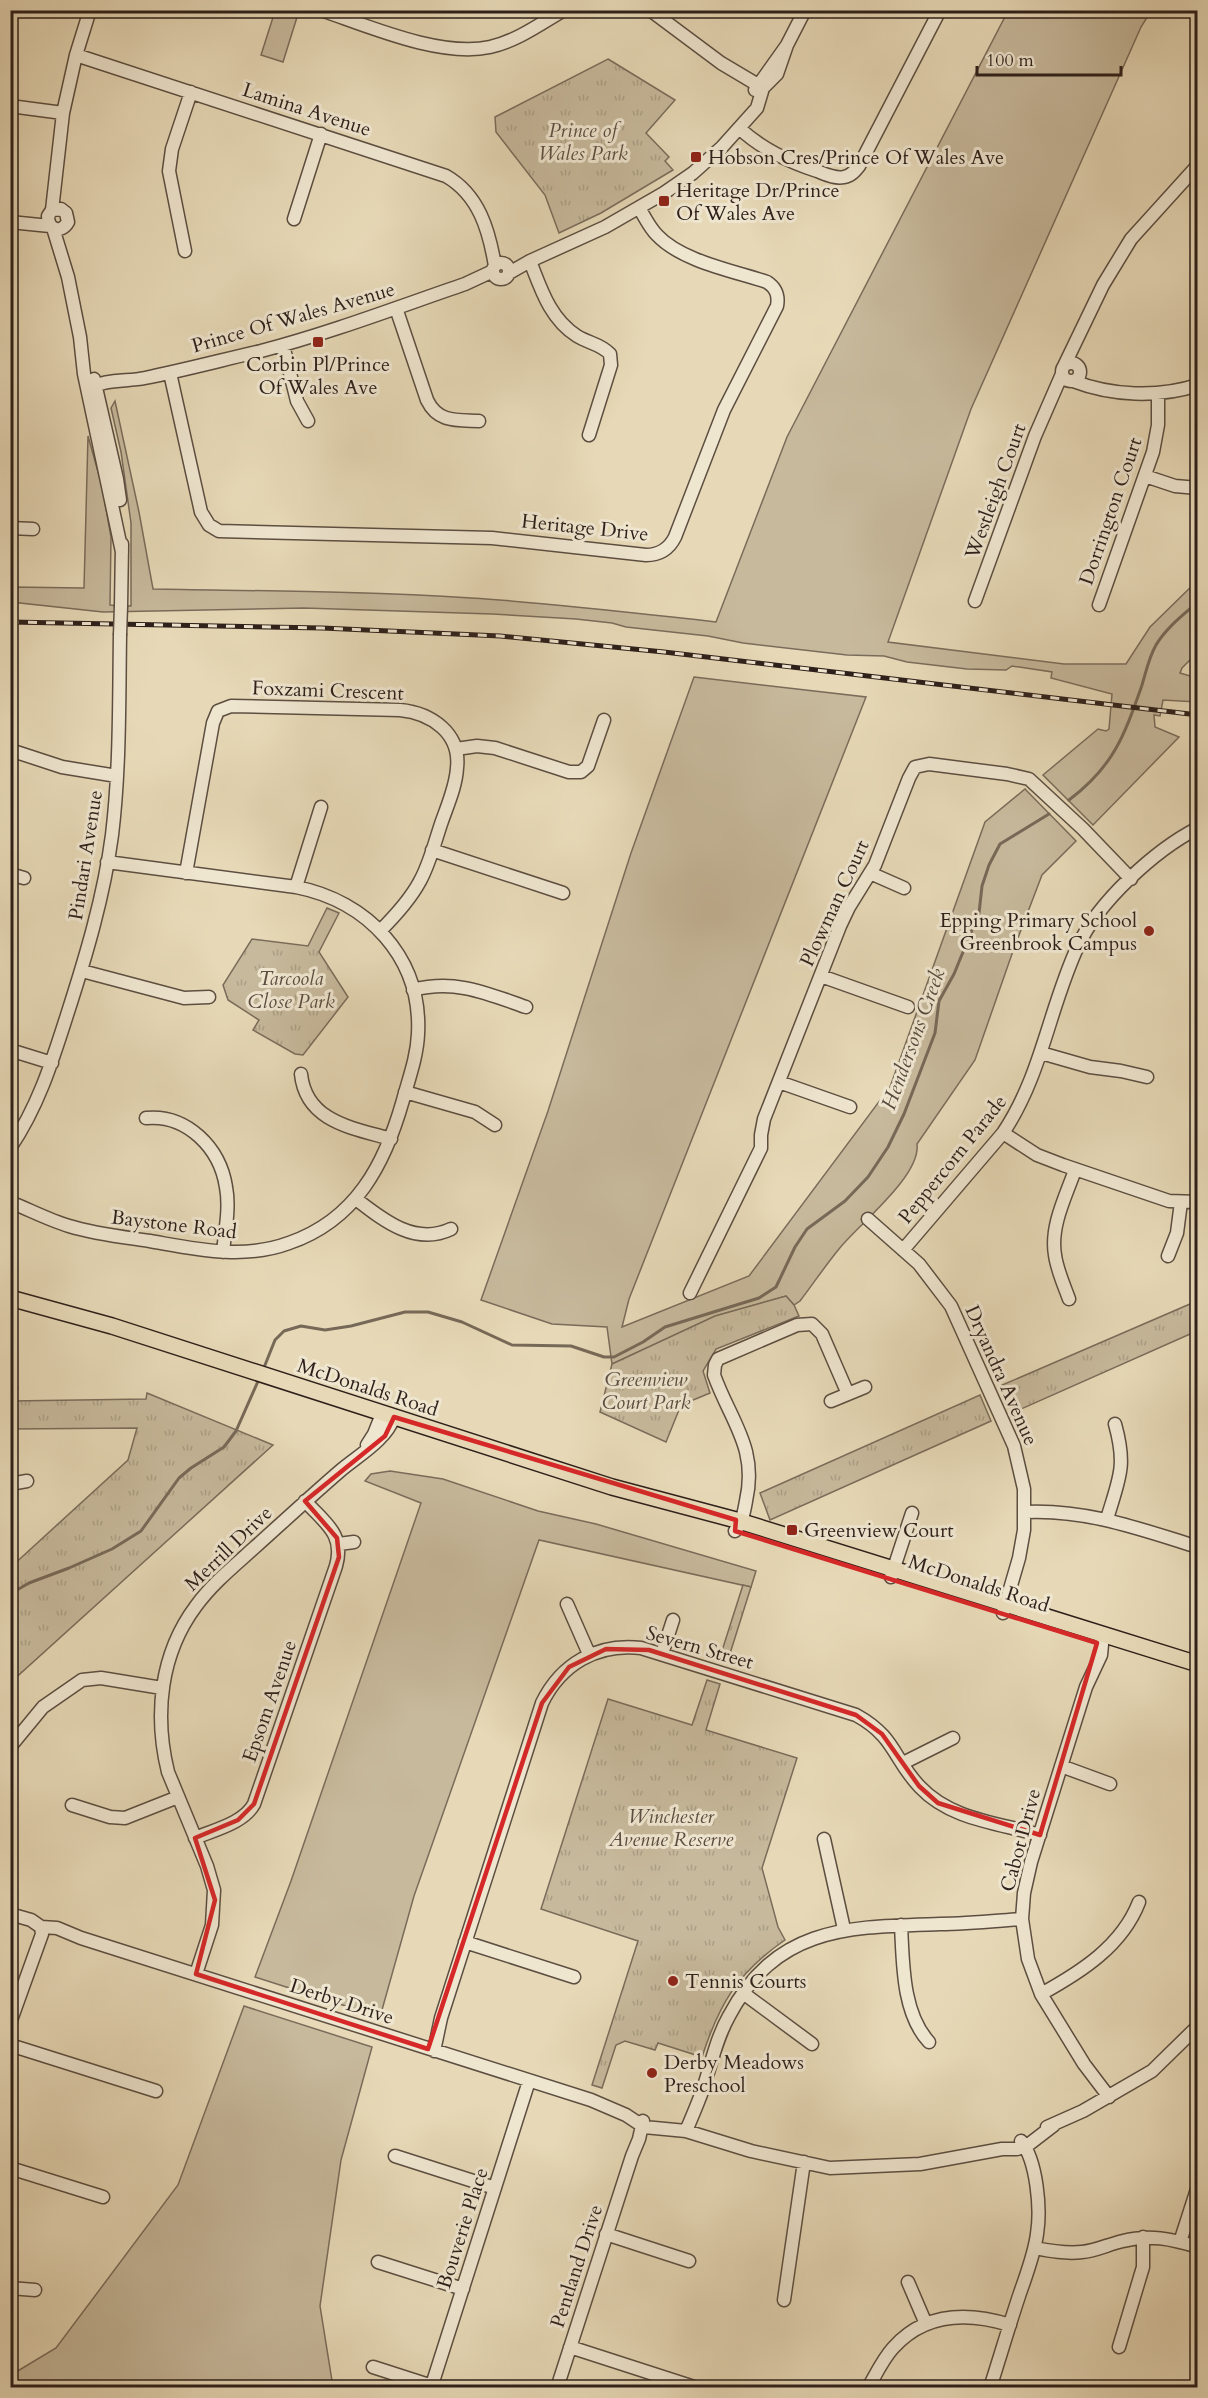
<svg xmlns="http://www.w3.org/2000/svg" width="1208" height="2398" font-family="Cardo,serif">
	<defs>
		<pattern id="park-tufts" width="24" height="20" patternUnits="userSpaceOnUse" patternTransform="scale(1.5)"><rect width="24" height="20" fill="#c7b99c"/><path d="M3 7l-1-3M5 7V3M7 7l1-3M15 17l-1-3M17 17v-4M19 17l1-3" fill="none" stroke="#ab9f86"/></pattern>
	</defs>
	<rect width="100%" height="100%" fill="#e7d9b7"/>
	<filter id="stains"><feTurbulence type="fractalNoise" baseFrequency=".00333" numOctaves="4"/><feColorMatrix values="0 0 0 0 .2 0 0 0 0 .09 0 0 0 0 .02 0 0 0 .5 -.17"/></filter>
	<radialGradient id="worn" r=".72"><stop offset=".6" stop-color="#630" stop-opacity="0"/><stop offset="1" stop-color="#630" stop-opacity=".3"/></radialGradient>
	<path fill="#c7b99c" stroke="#7a6c5b" stroke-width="1.5" d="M275,11H287L298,14L283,62L261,55Z
		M1008,11H1151L1141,27L971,409L888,642L1064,664H1126L1150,627L1197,581V653L1182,668L1180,673L1197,678V702L1163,700L1160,716L1154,715L1155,727L1179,737L1093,825L1043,775L1098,729L1106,731L1109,729L1112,694L1051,678L1052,672L1012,666L1006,670L967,669L907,662L884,656L847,655L743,643L708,636L626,627L612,623L576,619L492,614L304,608L103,612L11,602V587L84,588L88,436L102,486L111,537L110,605L131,606V523L121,452L111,408L115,401L139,512L153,589C259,591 365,591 471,598C553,603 634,613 716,622L787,437Z
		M694,677L866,697L629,1299L622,1327L749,1276L890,1087L985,822L1025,789L1076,841L1042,875L1013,951L975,1060L917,1144C921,1176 859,1224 839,1249C825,1266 813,1284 800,1301L794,1305L786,1296L716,1316L612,1364L607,1327L552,1324L481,1300L548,1111L631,853Z
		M390,1471L443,1479L538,1511L596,1524L756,1571L751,1587L539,1540L414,1896L380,2017L255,1977L291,1881L421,1503L365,1481L371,1474Z
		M244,2006L372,2047L341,2160L320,2306L333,2387H11V2375L56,2348L178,2185Z"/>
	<path fill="url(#park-tufts)" stroke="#7a6c5b" stroke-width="1.5" d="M608,59L675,100L646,133L669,157L665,161L673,170L601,213L559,233L545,195L496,132L495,117Z
		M327,908L339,913L319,952L348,997L303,1055L295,1054L253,1030L259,1020L228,1000L223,985L252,939L308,946Z
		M786,1296L794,1305L799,1316L716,1349L703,1371L710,1393L681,1405L666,1442L600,1412L612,1364L715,1316Z
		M1197,1301V1331L1012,1413L1000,1386Z
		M147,1393L273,1445L11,1682V1567L128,1460L137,1428L11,1429V1401L146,1399Z
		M980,1395L991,1421L770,1520L760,1493Z
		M743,1585L751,1587L727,1663L719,1660Z
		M707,1680L720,1684L706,1730L797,1758L762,1868L778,1927L785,1940C738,1972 719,2004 702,2057L658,2043L655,2050L625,2041L616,2045L602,2088L592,2085L638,1941L541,1909L608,1699L692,1725Z"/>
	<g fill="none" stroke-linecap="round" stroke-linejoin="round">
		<path stroke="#776958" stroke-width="3" d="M1069,800C1114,766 1124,736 1142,685C1146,672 1149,657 1156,645C1166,628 1183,615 1198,602
			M263,1370L275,1340L284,1331L301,1326L325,1330L351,1326L405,1312H428L462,1322L512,1345L571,1346L604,1357H614L643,1342L665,1327L759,1298L776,1287L795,1247L807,1229L845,1201L868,1177L888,1147L904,1114L935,1033L939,1001L954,974L979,913L982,886L989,865L1000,844L1049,814
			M10,1594L29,1583L69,1568L112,1549L141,1531L179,1478L191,1468L224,1447L236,1431L259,1379"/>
		<g stroke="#5c4e41" stroke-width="15">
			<path id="minor" d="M321,10C368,26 441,58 490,47C517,41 540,24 564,10
				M650,10L721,63L763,88
				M76,55L446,176C479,195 489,230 495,266
				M755,90L787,45L805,10
				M10,106L63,113
				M739,128C762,149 787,161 817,171C825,174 835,179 844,177C851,176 855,171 859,166L940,10
				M52,210L61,209L66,213L68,222C61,234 48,230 48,216L52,210L63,113L76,55L90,10
				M294,219L321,134
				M10,222L50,226
				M53,228L68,277L80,337L84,374L122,552
				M185,251L169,171L172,149L191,92
				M530,261C541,289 550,319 577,336C588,343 601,344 610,354L611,365L589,435
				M493 271a8 8 0 1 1 16 0a8 8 0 1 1-16 0Z
				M509,273L530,261L605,227L664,193L693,173L722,147L757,108L763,88L777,74L787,45
				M396,308L427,400C438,423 457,420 479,421
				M283,345L297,401L308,421
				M1062 372a9 9 0 1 1 18 0a9 9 0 1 1-18 0Z
				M1064,366L1103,285L1131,239L1198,165
				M170,373L201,512L209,525L219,531L492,538L646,555C660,555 669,549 675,537L724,410L777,306C779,295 776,288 767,282C734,271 681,261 657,235C649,227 645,217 639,208
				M94,379L117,479L120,500
				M1073,381C1112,396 1158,398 1198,385
				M88,390C105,378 126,382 145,378C184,370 222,360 261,351C330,333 398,307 465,284L493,271
				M1145,476L1175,486L1198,488
				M10,528L33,529
				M975,601L1035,436L1062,374
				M1099,605L1153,452L1158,425V393
				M121,606L122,544
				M456,749L477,746L495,748L569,772H581L588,766L604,720
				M10,750L62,767L117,776
				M432,850L563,893
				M186,873L213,723L218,711L231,706L400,710C431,713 461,733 457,768C456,786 448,804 442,821C435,841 430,863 420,881C410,900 395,916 380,931
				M870,873L904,888
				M10,874L24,878
				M296,887L321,807
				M82,971L184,998L209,997
				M821,976L908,1007
				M413,990C455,979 486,993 526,1007
				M10,1050L52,1063
				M1041,1053L1090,1067L1121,1071L1147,1077
				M301,1074C306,1122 353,1128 391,1139
				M779,1082L850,1107
				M405,1092L475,1112L495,1125
				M146,1118C187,1114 220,1148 226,1187C230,1208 225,1231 223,1252
				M1003,1133L1037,1155L1063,1165L1169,1201L1198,1202
				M10,1148C38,1107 52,1062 67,1015C86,956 104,896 112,835C120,769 119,702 120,635
				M356,1199C383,1220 415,1246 451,1229
				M10,1202C30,1210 49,1220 69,1226C95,1234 123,1237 150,1241C196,1249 243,1260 289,1243C356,1220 385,1164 403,1100C409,1078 417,1057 418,1034C422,957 367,901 296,887L107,862
				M868,1219L919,1264L951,1306L1014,1446L1024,1489V1530L1019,1558L1003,1613
				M903,1250L1003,1133C1042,1075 1049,1008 1078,946C1098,902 1155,850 1198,828
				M1168,1256L1177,1233L1181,1202
				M690,1293L761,1148V1135L764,1119L840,926L849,907L875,865L909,778L915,767L929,764L1007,774L1029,779L1083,829L1131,879
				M1069,1299C1064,1285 1057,1270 1055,1255C1050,1226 1066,1196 1075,1170
				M10,1387H11
				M831,1401L865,1387
				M367,1445L374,1434L382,1414
				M10,1484L27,1481
				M1025,1512C1086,1509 1140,1529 1198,1547
				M1107,1519C1119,1478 1127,1467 1115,1424
				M735,1531C742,1522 744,1513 746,1501C758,1448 731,1422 714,1375L715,1365L718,1359L797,1325L812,1324L822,1334L848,1394
				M339,1544L354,1542
				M891,1577L912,1513
				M567,1604L589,1654
				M1103,1634L1101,1655L1086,1687L1031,1862L1024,1893L1022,1919L1028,1959L1041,1994L1084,2064L1109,2097
				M662,1654L673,1620
				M10,1747L43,1707L82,1680L101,1678L162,1688
				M903,1763L953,1738
				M1061,1766L1110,1784
				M72,1805L110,1817L125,1818L178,1797
				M195,1838C214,1830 244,1823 254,1804L336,1566C345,1534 325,1523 305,1501
				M824,1839L844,1929
				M10,1914L31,1920L41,1927L57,1928L81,1938L591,2100L626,2115L644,2127L686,2131L751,2151L830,2168L920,2164L1002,2149H1017L1028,2145L1054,2125
				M901,1925C903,1962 902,2013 929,2042
				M465,1942L574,1977
				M196,1974L212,1925L214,1890L207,1866L168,1772C154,1715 160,1654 196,1606C212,1584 234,1566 254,1548C283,1522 311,1496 340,1471C359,1455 386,1440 394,1417
				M743,1993L812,2044
				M1041,1994C1081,1972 1122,1946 1139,1902
				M10,2023L42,1934L41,1927
				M10,2045L156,2091
				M434,2051L441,2018L542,1703C561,1664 597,1643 641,1648L856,1715C896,1737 893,1759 920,1787C951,1820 999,1823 1040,1835
				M1047,2127L1083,2111L1152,2071L1198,2026
				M686,2131C692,2117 698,2103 703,2089C711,2065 716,2039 729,2016C777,1925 850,1927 940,1924C968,1924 995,1921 1022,1919
				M395,2156L495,2188
				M10,2168L103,2197
				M606,2234L689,2261
				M1180,2242L1198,2186
				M1035,2248C1050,2251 1066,2254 1082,2252C1096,2251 1109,2244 1123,2241C1149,2234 1172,2239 1198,2247
				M378,2262L463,2289
				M908,2282L926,2324
				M10,2288L35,2290
				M784,2300L804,2162
				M570,2347L697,2388
				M1119,2347L1143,2267V2237
				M373,2367L432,2386
				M431,2388L529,2081
				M557,2388L632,2156L639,2139L643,2121
				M868,2388C876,2374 883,2359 893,2348C925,2312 968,2312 1010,2325
				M990,2388C1000,2357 1009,2326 1019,2296C1026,2275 1034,2256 1037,2234C1041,2209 1037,2161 1021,2141"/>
		</g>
		<g stroke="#2d1f1a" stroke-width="18">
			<path id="major" d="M10,1298L112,1326L612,1487L736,1520L1198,1664"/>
		</g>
		<use href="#minor" stroke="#efe6d0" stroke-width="12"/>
		<use href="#major" stroke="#e7d9b7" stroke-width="15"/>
		<g stroke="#2d1f1a" stroke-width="5">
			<path id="rail" d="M10,622L322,628L500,636L664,652L1198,715"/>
		</g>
		<use href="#rail" stroke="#efe6d0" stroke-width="3" stroke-dasharray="9" stroke-linecap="butt"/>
		<g stroke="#5c4e41" stroke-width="15" stroke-linecap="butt">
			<path id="minor-bridge" d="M120,635L121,606"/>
		</g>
		<use href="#minor-bridge" stroke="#efe6d0" stroke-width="12"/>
	</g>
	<path fill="none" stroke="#d62828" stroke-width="4.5" stroke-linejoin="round" d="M394,1417L736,1520L735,1531L1097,1643L1040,1835L938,1803L919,1786L882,1734L856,1715L649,1650L606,1649L569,1667L542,1703L428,2049L196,1974L215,1900L195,1838L238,1820L254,1804L339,1557L337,1538L305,1501L385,1436Z"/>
	<g fill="#8f2418" stroke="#efe6d0" stroke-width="2">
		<rect x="690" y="151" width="12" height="12" rx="3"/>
		<rect x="658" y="195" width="12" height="12" rx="3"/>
		<rect x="312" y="336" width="12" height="12" rx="3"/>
		<circle cx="1149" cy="931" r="6"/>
		<rect x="786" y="1524" width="12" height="12" rx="3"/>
		<circle cx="673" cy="1981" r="6"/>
		<circle cx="652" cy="2073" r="6"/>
	</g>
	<g text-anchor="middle" stroke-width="6" stroke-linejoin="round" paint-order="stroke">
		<g font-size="20" fill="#2d1f1a" stroke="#efe6d0">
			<text transform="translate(307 109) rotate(18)" y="7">Lamina Avenue</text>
			<text transform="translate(293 317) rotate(-16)" y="7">Prince Of Wales Avenue</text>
			<text transform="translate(995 491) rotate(-70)" y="7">Westleigh Court</text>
			<text transform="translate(1110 511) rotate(-71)" y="7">Dorrington Court</text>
			<text transform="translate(585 527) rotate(6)" y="7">Heritage Drive</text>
			<text transform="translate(328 690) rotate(2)" y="7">Foxzami Crescent</text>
			<text transform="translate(85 855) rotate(-81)" y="7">Pindari Avenue</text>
			<text transform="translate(834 903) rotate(-65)" y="7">Plowman Court</text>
			<text transform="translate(952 1159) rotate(-51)" y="7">Peppercorn Parade</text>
			<text transform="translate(174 1224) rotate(7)" y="7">Baystone Road</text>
			<text transform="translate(1002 1375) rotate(66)" y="7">Dryandra Avenue</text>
			<text transform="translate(368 1387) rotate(18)" y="7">McDonalds Road</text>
			<text transform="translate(228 1548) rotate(-44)" y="7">Merrill Drive</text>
			<text transform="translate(979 1583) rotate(18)" y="7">McDonalds Road</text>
			<text transform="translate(700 1647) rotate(16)" y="7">Severn Street</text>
			<text transform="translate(269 1701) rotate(-71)" y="7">Epsom Avenue</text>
			<text transform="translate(1020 1840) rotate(-75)" y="7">Cabot Drive</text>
			<text transform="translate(342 2001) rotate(18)" y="7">Derby Drive</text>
			<text transform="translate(462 2228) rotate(-72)" y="7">Bouverie Place</text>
			<text transform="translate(576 2266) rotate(-72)" y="7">Pentland Drive</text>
		</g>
		<g font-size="20" font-style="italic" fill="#5b4d41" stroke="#efe6d0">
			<text x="583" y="137">Prince of<tspan x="583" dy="23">Wales Park</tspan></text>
			<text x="291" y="985">Tarcoola<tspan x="291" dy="23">Close Park</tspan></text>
			<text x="646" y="1386">Greenview<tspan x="646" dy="23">Court Park</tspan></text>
			<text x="671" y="1823">Winchester<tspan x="671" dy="23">Avenue Reserve</tspan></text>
		</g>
		<g font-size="20" fill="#2d1f1a" stroke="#efe6d0" text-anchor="start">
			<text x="708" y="164">Hobson Cres/Prince Of Wales Ave</text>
			<text x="676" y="197">Heritage Dr/Prince<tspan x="676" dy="23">Of Wales Ave</tspan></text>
			<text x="318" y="371" text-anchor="middle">Corbin Pl/Prince<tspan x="318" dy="23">Of Wales Ave</tspan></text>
			<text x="1137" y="927" text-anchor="end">Epping Primary School<tspan x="1137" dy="23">Greenbrook Campus</tspan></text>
			<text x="804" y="1537">Greenview Court</text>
			<text x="685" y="1988">Tennis Courts</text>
			<text x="664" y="2069">Derby Meadows<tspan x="664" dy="23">Preschool</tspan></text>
		</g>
		<g font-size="21" font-style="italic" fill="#584a3e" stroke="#efe6d0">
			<text transform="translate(913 1039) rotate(-70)" y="7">Hendersons Creek</text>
		</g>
	</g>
	<rect width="1208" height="2398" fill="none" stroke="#e7d9b7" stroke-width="36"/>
	<rect x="12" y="12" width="1184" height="2374" fill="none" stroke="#2d1f1a" stroke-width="3"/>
	<rect x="18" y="18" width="1172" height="2362" fill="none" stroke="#2d1f1a" stroke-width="1.5"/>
	<path d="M977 66v9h144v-9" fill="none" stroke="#2d1f1a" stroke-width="3"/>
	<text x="986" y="66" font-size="18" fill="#2d1f1a" stroke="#efe6d0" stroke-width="4.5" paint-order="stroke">100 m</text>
	<rect width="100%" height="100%" filter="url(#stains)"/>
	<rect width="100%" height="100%" fill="url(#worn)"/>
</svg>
